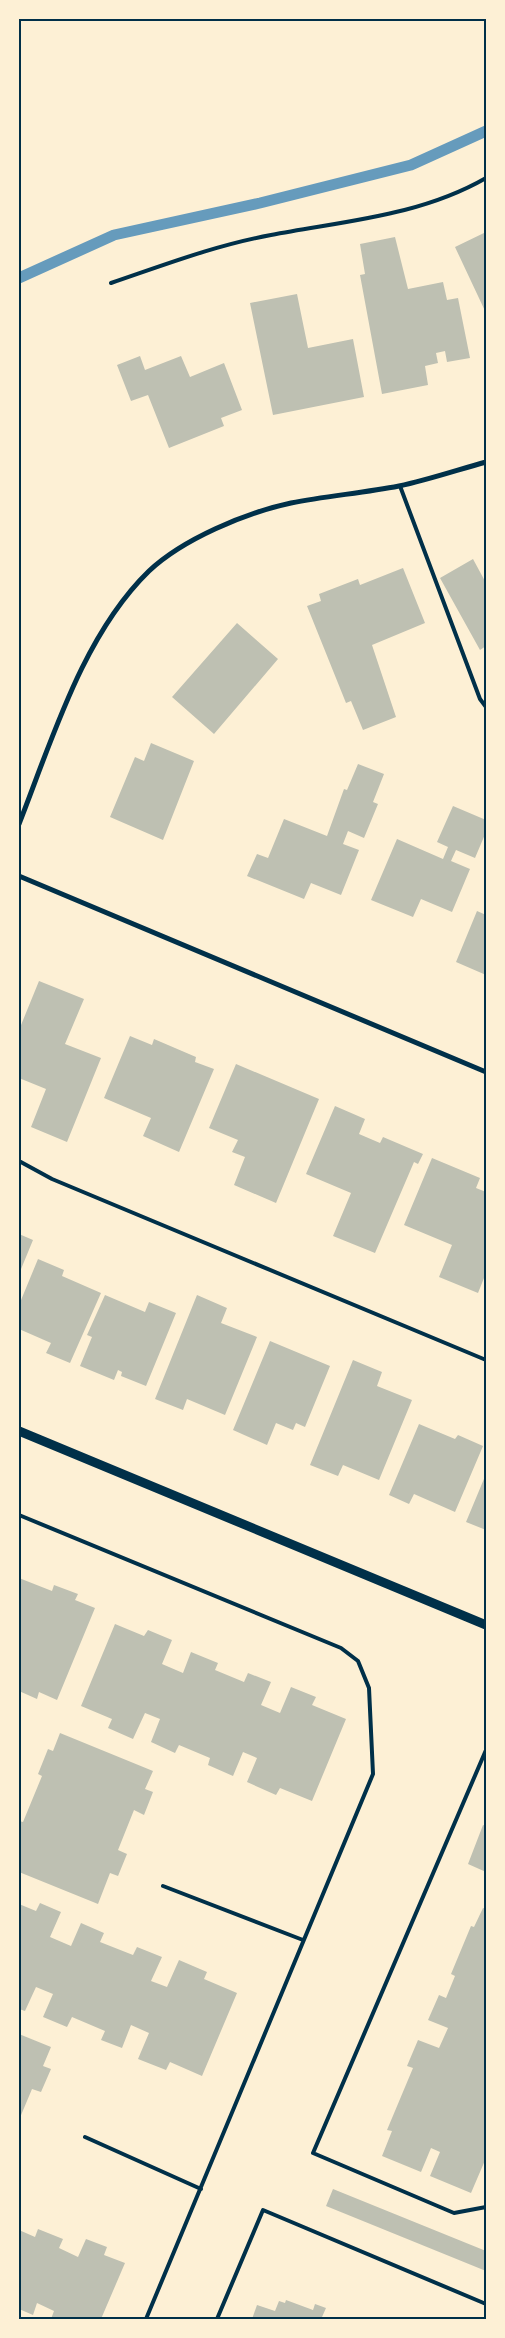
<svg xmlns="http://www.w3.org/2000/svg" width="505" height="2338" font-family="Cabin,sans-serif">
	<rect width="100%" height="100%" fill="#fdf0d5"/>
	<g fill="none" stroke-linecap="round" stroke-linejoin="round">
		<path stroke="#669bbc" stroke-width="11" d="M19,278L114,235L260,203L411,165L486,131"/>
	</g>
	<path fill="#bec0b2" d="M486,232V313L455,247Z
		M395,237L408,289L443,282L447,300L458,298L470,358L447,362L445,351L436,353L438,363L425,366L428,385L382,394L360,275L365,274L360,244Z
		M297,294L308,348L353,339L364,397L273,415L250,303Z
		M140,356L145,370L181,356L190,377L224,363L242,410L221,418L224,426L169,448L148,395L131,401L117,365Z
		M473,559L486,583V646L480,650L440,578Z
		M403,568L425,623L372,645L396,717L363,730L351,701L346,703L307,606L321,601L319,594L358,579L360,585Z
		M237,623L278,659L214,734L172,697Z
		M151,743L194,761L163,840L110,817L135,757L144,761Z
		M358,764L384,774L373,802L378,804L364,838L348,831L343,844L359,850L341,895L311,883L304,899L247,876L257,854L268,858L284,819L327,836L344,789L347,790Z
		M453,806L486,820V832L475,858L456,850L451,861L470,869L452,912L421,899L413,917L371,900L397,839L443,859L448,847L437,842Z
		M477,911L486,915V975L456,962Z
		M39,981L84,999L65,1044L101,1058L67,1142L31,1127L46,1089L19,1078V1030Z
		M130,1036L152,1045L154,1039L196,1057L195,1062L214,1069L179,1152L143,1136L151,1118L104,1098Z
		M236,1064L319,1099L276,1203L234,1185L245,1157L232,1152L238,1140L209,1128Z
		M335,1106L365,1119L359,1134L380,1143L383,1137L423,1154L418,1164L414,1162L375,1253L333,1236L351,1193L306,1174Z
		M432,1158L480,1178L476,1188L486,1192V1273L478,1293L439,1277L452,1245L404,1225Z
		M19,1234L33,1240L19,1274Z
		M38,1259L64,1270L62,1276L101,1293L70,1363L46,1353L51,1343L19,1329V1305Z
		M105,1295L145,1312L149,1302L176,1313L146,1386L121,1376L122,1372L118,1370L114,1380L80,1366L92,1337L87,1335Z
		M197,1295L227,1308L221,1323L257,1337L225,1415L187,1399L183,1410L155,1399Z
		M270,1341L330,1366L305,1427L296,1423L293,1430L276,1423L267,1445L233,1430Z
		M353,1360L382,1372L377,1386L412,1400L379,1480L343,1465L338,1476L310,1465Z
		M419,1424L455,1439L458,1435L483,1446L455,1512L414,1494L409,1504L389,1495Z
		M486,1474V1530L466,1522Z
		M19,1578L52,1591L54,1585L78,1594L75,1600L95,1608L57,1700L39,1692L37,1699L19,1691Z
		M115,1624L144,1636L148,1630L172,1640L162,1664L183,1673L191,1652L218,1663L215,1670L244,1682L248,1673L271,1682L261,1705L280,1713L291,1687L316,1697L312,1705L346,1719L312,1801L280,1788L276,1795L247,1782L257,1758L243,1752L233,1776L208,1765L210,1758L179,1745L175,1753L151,1742L160,1719L145,1713L133,1739L108,1728L112,1719L81,1706Z
		M60,1733L153,1771L145,1789L153,1792L144,1815L134,1810L118,1850L127,1854L118,1876L110,1873L98,1904L19,1872V1821L23,1822L42,1776L38,1774L48,1749L53,1751Z
		M483,1825L486,1826V1872L468,1864Z
		M40,1903L61,1912L50,1937L71,1946L81,1923L104,1933L100,1942L133,1955L137,1947L162,1957L151,1981L167,1987L179,1960L207,1972L204,1979L237,1993L202,2076L170,2062L166,2070L138,2059L149,2033L131,2025L122,2048L101,2040L105,2031L72,2017L67,2027L43,2017L53,1994L36,1987L25,2011L19,2009V1904L36,1911Z
		M483,1908L486,1909V2158L471,2193L430,2176L440,2152L431,2148L421,2172L382,2156L392,2131L387,2130L413,2068L407,2066L418,2040L439,2048L448,2028L428,2020L439,1995L446,1998L455,1976L451,1974L471,1926L474,1927Z
		M19,2034L51,2047L43,2066L51,2069L41,2092L32,2089L19,2120Z
		M333,2189L486,2251V2271L326,2206Z
		M38,2229L63,2239L59,2248L78,2257L86,2239L107,2247L104,2255L125,2263L101,2319H51L54,2311L37,2303L33,2315L19,2309V2230L35,2237Z
		M286,2300L313,2310L315,2304L326,2308L322,2317L327,2319H252L257,2305L275,2311L279,2301L285,2303Z"/>
	<g fill="none" stroke-linecap="round" stroke-linejoin="round">
		<path stroke="#003049" stroke-width="4" d="M111,283C164,265 216,245 271,235C344,221 420,216 486,178
			M400,486L480,699L486,707
			M19,1161L52,1179L486,1360
			M19,1515L341,1648L358,1661L369,1688L373,1774L146,2319
			M486,1750L313,2153L454,2213L486,2207
			M163,1886L303,1940
			M85,2137L201,2189
			M217,2319L263,2210L486,2304"/>
		<path stroke="#003049" stroke-width="5" d="M19,824C52,740 83,635 149,571C183,539 245,513 291,503C326,496 363,493 399,486C428,480 457,470 486,462
			M19,876L486,1072"/>
		<path stroke="#003049" stroke-width="9" d="M19,1431L486,1625"/>
	</g>
	<rect width="505" height="2338" fill="none" stroke="#fdf0d5" stroke-width="40"/>
	<rect x="20" y="20" width="465" height="2298" fill="none" stroke="#003049" stroke-width="2"/>
</svg>
